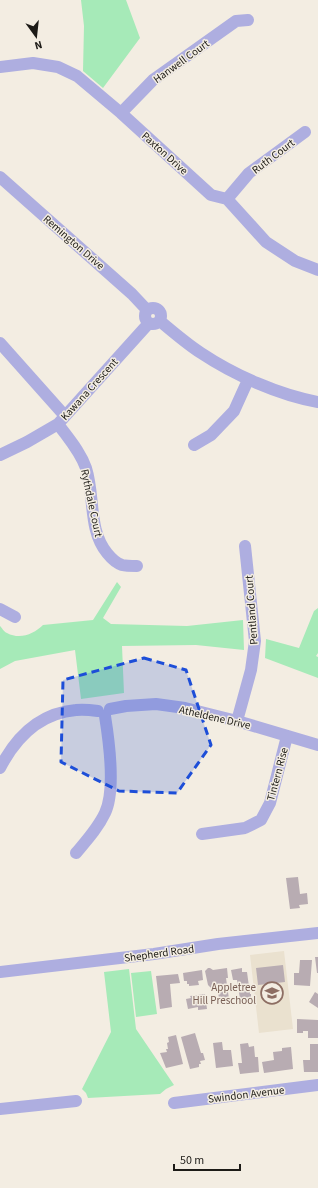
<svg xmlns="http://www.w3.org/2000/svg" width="318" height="1188" font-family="'Source Sans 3',sans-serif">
	<rect width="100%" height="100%" fill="#f3ede2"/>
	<path fill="#eae1cf" d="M284,951L293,1029L259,1033L250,955Z"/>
	<path fill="#a6eab8" d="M81,0H126L140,38L103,88L83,71L84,26Z
		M117,582L121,587L103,618L111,624L187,626L243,620L244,650L196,645L122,646L124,693L81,699L75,650L15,661L0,669V626C2,628 4,632 7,633C20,640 34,634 43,625L93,620Z
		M318,608V653L316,656L318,657V678L265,658L266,639L299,648L314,611Z
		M129,969L136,1029L174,1085L166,1089L160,1094L88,1098L86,1093L82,1089L111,1032L104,972Z
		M151,971L157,1014L136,1017L131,973Z"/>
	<path fill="#b8acb2" d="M298,877L300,894L307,893L308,904L299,905L300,908L290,909L286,878Z
		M315,957H318V973H317Z
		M300,960H312L310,986L294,985V973H299Z
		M283,965L285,982L258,985L256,968Z
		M208,968H210L213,970L227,968L228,978H226L229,999L219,1000L218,989H212L208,985L205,971Z
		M242,968V972H247L250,994H251V997L240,999L237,980H233L231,970Z
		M202,970L203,980L198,981L199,985L189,986V984H187V981H184L183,973Z
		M178,974L180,983L170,984L172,1007L160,1009L156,976Z
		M315,992L318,994V1008L309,1002Z
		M205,994L207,1009L198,1010V1007L188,1009L186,999L191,998L190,996Z
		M297,1019L318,1020V1038H308V1031H303V1033H297Z
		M195,1033L201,1053H203L205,1060L200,1061L201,1064H199V1067L190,1069L181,1037Z
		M176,1035L183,1064L166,1068L160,1053L167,1052L166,1049H168L167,1043L169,1042L168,1037Z
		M222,1042L223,1050H231L233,1066L216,1068L213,1043Z
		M248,1043L249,1047L254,1046L255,1057H258L259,1072L240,1074L238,1063H242L240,1044Z
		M310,1044H318V1072H304L303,1060H310Z
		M291,1047L293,1069L264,1073L262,1062L274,1060L273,1052L282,1051V1048Z"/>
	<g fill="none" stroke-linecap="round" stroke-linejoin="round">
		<path stroke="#aeaee0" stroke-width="12" d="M0,67L33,63L58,67L77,76L121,113L211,195L227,199L266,242L295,261L318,270
			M121,113L153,80L236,21L248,20
			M0,177L132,294L147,310
			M227,199L249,173L305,132
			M145 316a8 8 0 1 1 16 0a8 8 0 1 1-16 0Z
			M160,321C173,332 187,344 201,353C234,375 279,395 318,402
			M0,343L65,416
			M58,424C68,438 80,451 86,468C95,496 88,530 107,553C111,558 116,563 122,565C126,566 132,566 137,566
			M194,445L211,435L234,411L248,380
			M0,455L27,442L58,424L149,323
			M0,609L15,617
			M110,709L126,706L156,704L185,708L237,721L318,745
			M237,721L251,670L255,641L245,546
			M0,768C16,737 40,713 76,710C83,709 91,710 98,711
			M202,834L245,828L261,820L270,803L287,736
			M76,853C87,840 98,828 105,813C116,790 109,741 105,716
			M0,972L154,954L218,944L318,933
			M174,1103L318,1085
			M0,1109L76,1101"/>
	</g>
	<path fill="#1d4ed8" fill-opacity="0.2" stroke="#1d4ed8" stroke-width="3" stroke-dasharray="8 5" stroke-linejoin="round" d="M144,658L186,670L211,745L177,793L119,791L61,762L63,680Z"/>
	<defs>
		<g id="school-ring" transform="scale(1.15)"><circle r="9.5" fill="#f3ede2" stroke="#8d6e63" stroke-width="1.5"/><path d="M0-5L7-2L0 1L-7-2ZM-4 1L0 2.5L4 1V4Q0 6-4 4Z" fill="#8d6e63"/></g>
	</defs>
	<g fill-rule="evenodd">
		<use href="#school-ring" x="272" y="993"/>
	</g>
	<g text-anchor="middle" stroke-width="3" stroke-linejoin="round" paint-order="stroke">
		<g font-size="11" fill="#1d1b17" stroke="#f3ede2">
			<text transform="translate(181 61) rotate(-36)" y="4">Hanwell Court</text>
			<text transform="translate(165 153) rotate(42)" y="4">Paxton Drive</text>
			<text transform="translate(273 156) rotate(-37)" y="4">Ruth Court</text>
			<text transform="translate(74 242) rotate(41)" y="4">Remington Drive</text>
			<text transform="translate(89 389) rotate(-48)" y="4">Kawana Crescent</text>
			<text transform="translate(92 503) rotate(78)" y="4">Rythdale Court</text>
			<text transform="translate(251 610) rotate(-94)" y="4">Pentland Court</text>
			<text transform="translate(215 717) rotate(13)" y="4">Atheldene Drive</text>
			<text transform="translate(277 774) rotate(-75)" y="4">Tintern Rise</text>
			<text transform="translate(159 953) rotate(-8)" y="4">Shepherd Road</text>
			<text transform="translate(246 1094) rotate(-7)" y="4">Swindon Avenue</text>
		</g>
		<g font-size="11" fill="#785e54" stroke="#f3ede2" text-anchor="end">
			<text x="256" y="991">Appletree<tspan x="256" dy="13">Hill Preschool</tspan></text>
		</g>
	</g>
	<g transform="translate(36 36) rotate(165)" stroke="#f3ede2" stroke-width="3" paint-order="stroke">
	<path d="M0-3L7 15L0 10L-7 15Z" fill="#1d1b17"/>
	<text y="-6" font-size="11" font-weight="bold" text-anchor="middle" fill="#1d1b17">N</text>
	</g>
	<path d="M174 1164v6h66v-6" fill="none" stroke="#1d1b17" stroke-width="2"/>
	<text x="180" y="1164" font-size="12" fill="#1d1b17" stroke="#f3ede2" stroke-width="3" paint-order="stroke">50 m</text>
</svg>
